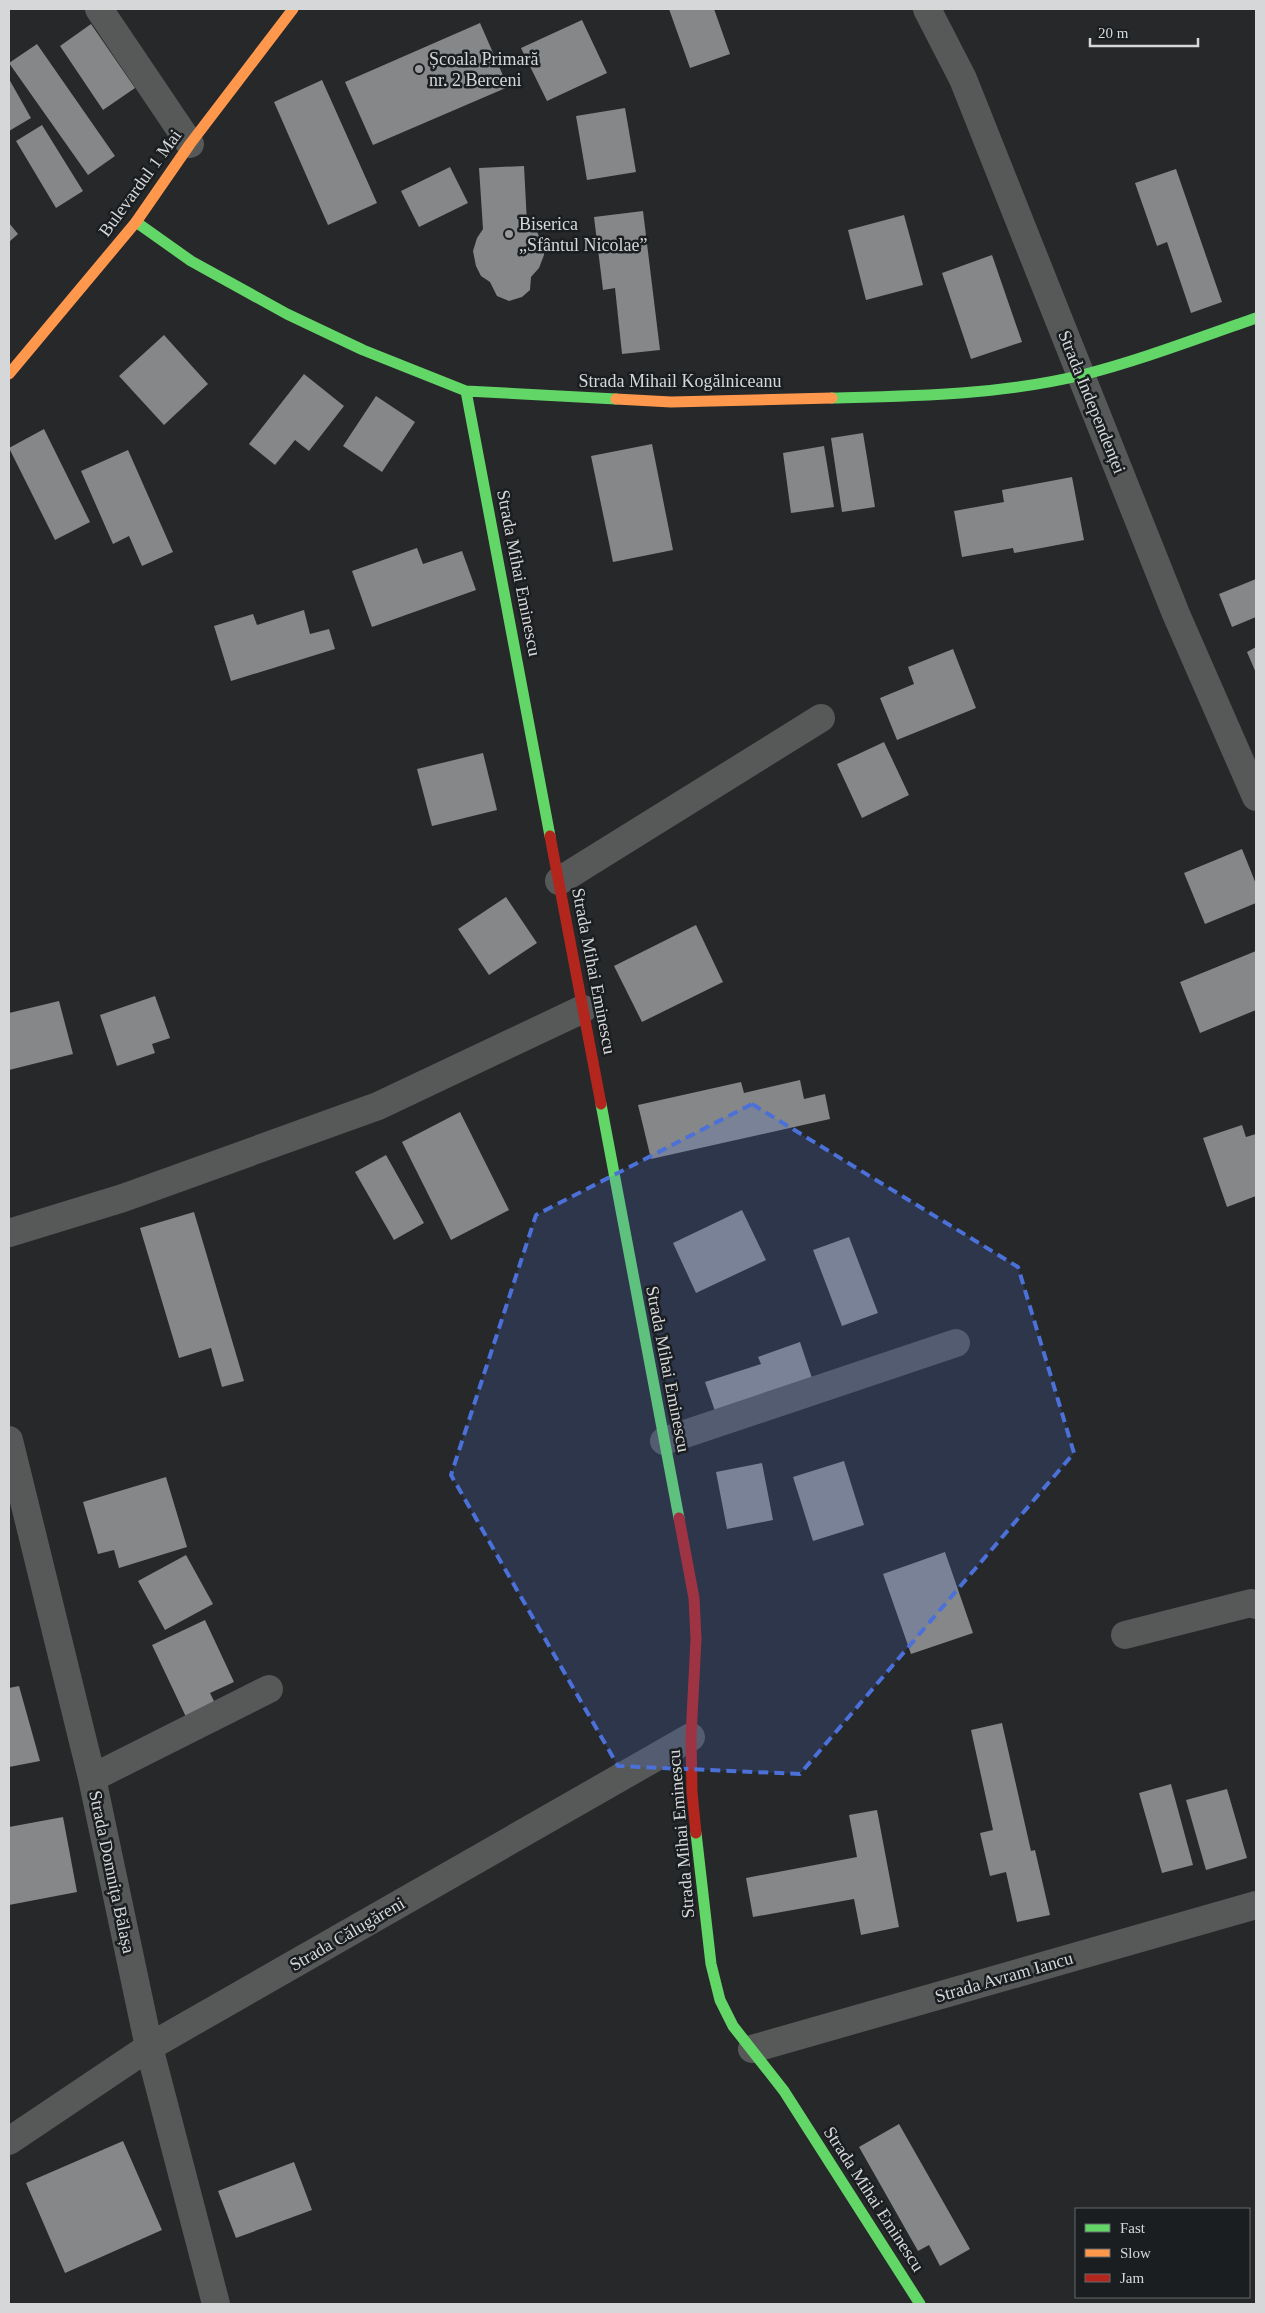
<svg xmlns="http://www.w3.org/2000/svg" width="1265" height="2313" font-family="Georgia,serif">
	<rect width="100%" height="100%" fill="#262829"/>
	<path fill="#858788" d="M669,9H714L730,54L690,68Z
		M582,20L607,73L547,101L521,48Z
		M480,23L508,87L373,145L345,82Z
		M91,24L135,88L103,110L60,46Z
		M37,44L115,156L88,175L9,63Z
		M9,79L31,118L9,131Z
		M322,80L377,203L328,225L274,102Z
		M625,108L636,172L587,180L576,116Z
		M42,125L83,191L56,208L16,141Z
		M524,166L527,223L536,230L543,244L544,255L539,268L531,277L530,290L522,297L509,301L497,296L490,282L481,276L476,266L473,251L477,238L483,229L479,168Z
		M450,167L468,203L419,227L401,191Z
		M1176,169L1222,302L1191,313L1167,242L1157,246L1135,183Z
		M643,211L660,350L622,354L615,288L603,290L594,217Z
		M904,215L923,285L866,300L848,230Z
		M9,223L18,234L9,242Z
		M992,255L1022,342L971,359L942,273Z
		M164,335L208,384L164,425L119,376Z
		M304,374L344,406L309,451L295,440L275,465L249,444Z
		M376,396L415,422L382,472L343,446Z
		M44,429L90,522L55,540L9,448Z
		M863,433L875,507L842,512L831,438Z
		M652,444L673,550L613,562L591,456Z
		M824,446L834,507L791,513L783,453Z
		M128,450L173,552L142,566L129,536L113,544L81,471Z
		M1072,477L1084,540L1014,553L1013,548L962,557L954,511L1004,502L1002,490Z
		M417,548L423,564L462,551L476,590L372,627L352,571Z
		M1256,579V617L1232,627L1219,594Z
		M304,610L310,634L329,629L335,649L231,681L214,626L253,614L257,625Z
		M1256,647V673L1247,652Z
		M953,649L976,708L897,740L880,698L914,684L908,667Z
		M884,742L909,795L862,818L837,764Z
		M483,753L497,810L432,826L417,769Z
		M1242,849L1256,884V903L1205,924L1184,873Z
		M506,897L537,943L489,975L458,929Z
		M696,925L723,982L642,1022L614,966Z
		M1256,951V1010L1200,1033L1180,982Z
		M155,996L170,1038L152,1044L155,1053L117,1066L100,1015Z
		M59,1001L73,1054L9,1070V1013Z
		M800,1080L804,1099L825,1094L830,1119L651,1159L638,1105L741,1082L744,1093Z
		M460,1112L509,1210L451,1240L402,1142Z
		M1242,1125L1246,1137L1256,1134V1196L1227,1207L1203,1138Z
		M386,1155L424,1223L394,1240L355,1172Z
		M742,1210L766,1260L696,1293L673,1243Z
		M194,1212L244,1381L222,1387L211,1348L179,1358L140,1228Z
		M849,1237L878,1313L842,1326L813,1250Z
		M800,1342L814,1384L717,1417L705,1382L761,1364L758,1357Z
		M844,1461L864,1525L813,1541L793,1477Z
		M762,1463L773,1520L727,1529L716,1472Z
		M166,1477L187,1547L119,1568L114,1550L98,1554L83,1502Z
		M945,1552L973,1633L911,1654L883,1574Z
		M186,1555L213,1604L165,1630L138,1581Z
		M205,1620L234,1682L210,1693L216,1705L187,1719L152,1645Z
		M19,1686L40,1761L9,1767V1688Z
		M1002,1723L1031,1851L1035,1850L1050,1915L1017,1922L1006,1872L990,1876L980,1833L993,1830L971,1730Z
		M1171,1784L1193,1865L1162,1873L1139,1793Z
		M1227,1789L1247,1858L1206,1870L1186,1800Z
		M877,1810L899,1927L861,1935L854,1899L753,1917L746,1878L857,1857L849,1815Z
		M63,1817L77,1892L9,1905V1827Z
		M899,2124L970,2249L940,2266L929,2245L918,2251L859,2147Z
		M123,2141L162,2230L65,2273L26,2183Z
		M294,2162L312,2210L236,2238L218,2191Z"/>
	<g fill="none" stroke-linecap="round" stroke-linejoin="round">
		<path stroke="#575858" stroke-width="28" d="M99,9L190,144
			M927,9L963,79L1176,614L1256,797
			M559,881L821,718
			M9,1233L123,1198L378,1106L583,1009
			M9,1440L92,1778L149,2047L216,2304
			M664,1441L956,1343
			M1125,1635L1251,1603L1256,1605
			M92,1778L269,1689
			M752,2049L1256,1905
			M9,2141L149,2047L691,1737"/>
		<path stroke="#63d668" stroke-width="11" d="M136,222L191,261L287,314L363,350L466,391L616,399
			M466,391L550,836
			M832,398C915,396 1000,395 1082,375C1141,360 1198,338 1256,318
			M601,1104L679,1518
			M696,1833L711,1964L720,2000L733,2026L784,2091L920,2304"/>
		<path stroke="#ff974d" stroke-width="11" d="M9,374L136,222L190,144L293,9
			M616,399L671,402L832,398"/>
		<path stroke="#b3261e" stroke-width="11" d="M550,836L601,1104
			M679,1518L694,1598L696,1639L691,1737L692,1792L696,1833"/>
	</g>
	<path fill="#4b70d8" fill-opacity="0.2" stroke="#4b70d8" stroke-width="4" stroke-dasharray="10 6" stroke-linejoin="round" d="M752,1104L1018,1267L1074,1453L800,1774L618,1766L451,1475L536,1215Z"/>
	<g fill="#989a9b" stroke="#1b1e21" stroke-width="2">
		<circle cx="419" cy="69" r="5"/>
		<circle cx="509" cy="234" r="5"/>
	</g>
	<g text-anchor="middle" stroke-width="5" stroke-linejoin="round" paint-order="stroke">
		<g font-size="18" fill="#d5d7d8" stroke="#1b1e21" text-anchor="start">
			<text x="429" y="65">Școala Primară<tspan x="429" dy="21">nr. 2 Berceni</tspan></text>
			<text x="519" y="230">Biserica<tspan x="519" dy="21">„Sfântul Nicolae”</tspan></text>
		</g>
		<g font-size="18" fill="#d5d7d8" stroke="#1b1e21">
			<text transform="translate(140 183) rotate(-54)" y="6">Bulevardul 1 Mai</text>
			<text x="680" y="387">Strada Mihail Kogălniceanu</text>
			<text transform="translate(1092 402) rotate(68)" y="6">Strada Independenței</text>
			<text transform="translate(519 573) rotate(79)" y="6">Strada Mihai Eminescu</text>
			<text transform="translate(594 971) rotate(79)" y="6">Strada Mihai Eminescu</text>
			<text transform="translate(668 1369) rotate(79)" y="6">Strada Mihai Eminescu</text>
			<text transform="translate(681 1834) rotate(-95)" y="6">Strada Mihai Eminescu</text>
			<text transform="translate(112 1872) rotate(78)" y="6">Strada Domnița Bălașa</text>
			<text transform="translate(347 1934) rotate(-30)" y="6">Strada Călugăreni</text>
			<text transform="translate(1004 1977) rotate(-16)" y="6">Strada Avram Iancu</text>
			<text transform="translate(874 2199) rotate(57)" y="6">Strada Mihai Eminescu</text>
		</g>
	</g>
	<rect width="1265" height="2313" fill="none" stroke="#d5d7d8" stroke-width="20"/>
	<rect x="1075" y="2208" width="175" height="90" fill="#1b1e21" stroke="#65686a"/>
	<rect x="1085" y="2224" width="25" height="8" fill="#63d668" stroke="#65686a"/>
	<text x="1120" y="2233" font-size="15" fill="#d5d7d8">Fast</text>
	<rect x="1085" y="2249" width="25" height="8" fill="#ff974d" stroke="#65686a"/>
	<text x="1120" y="2258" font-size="15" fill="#d5d7d8">Slow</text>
	<rect x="1085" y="2274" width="25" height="8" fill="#b3261e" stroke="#65686a"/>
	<text x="1120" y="2283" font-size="15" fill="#d5d7d8">Jam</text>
	<path d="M1090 38v8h108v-8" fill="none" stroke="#d5d7d8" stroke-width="2.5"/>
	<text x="1098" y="38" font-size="15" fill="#d5d7d8" stroke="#1b1e21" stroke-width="4" paint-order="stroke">20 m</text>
</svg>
